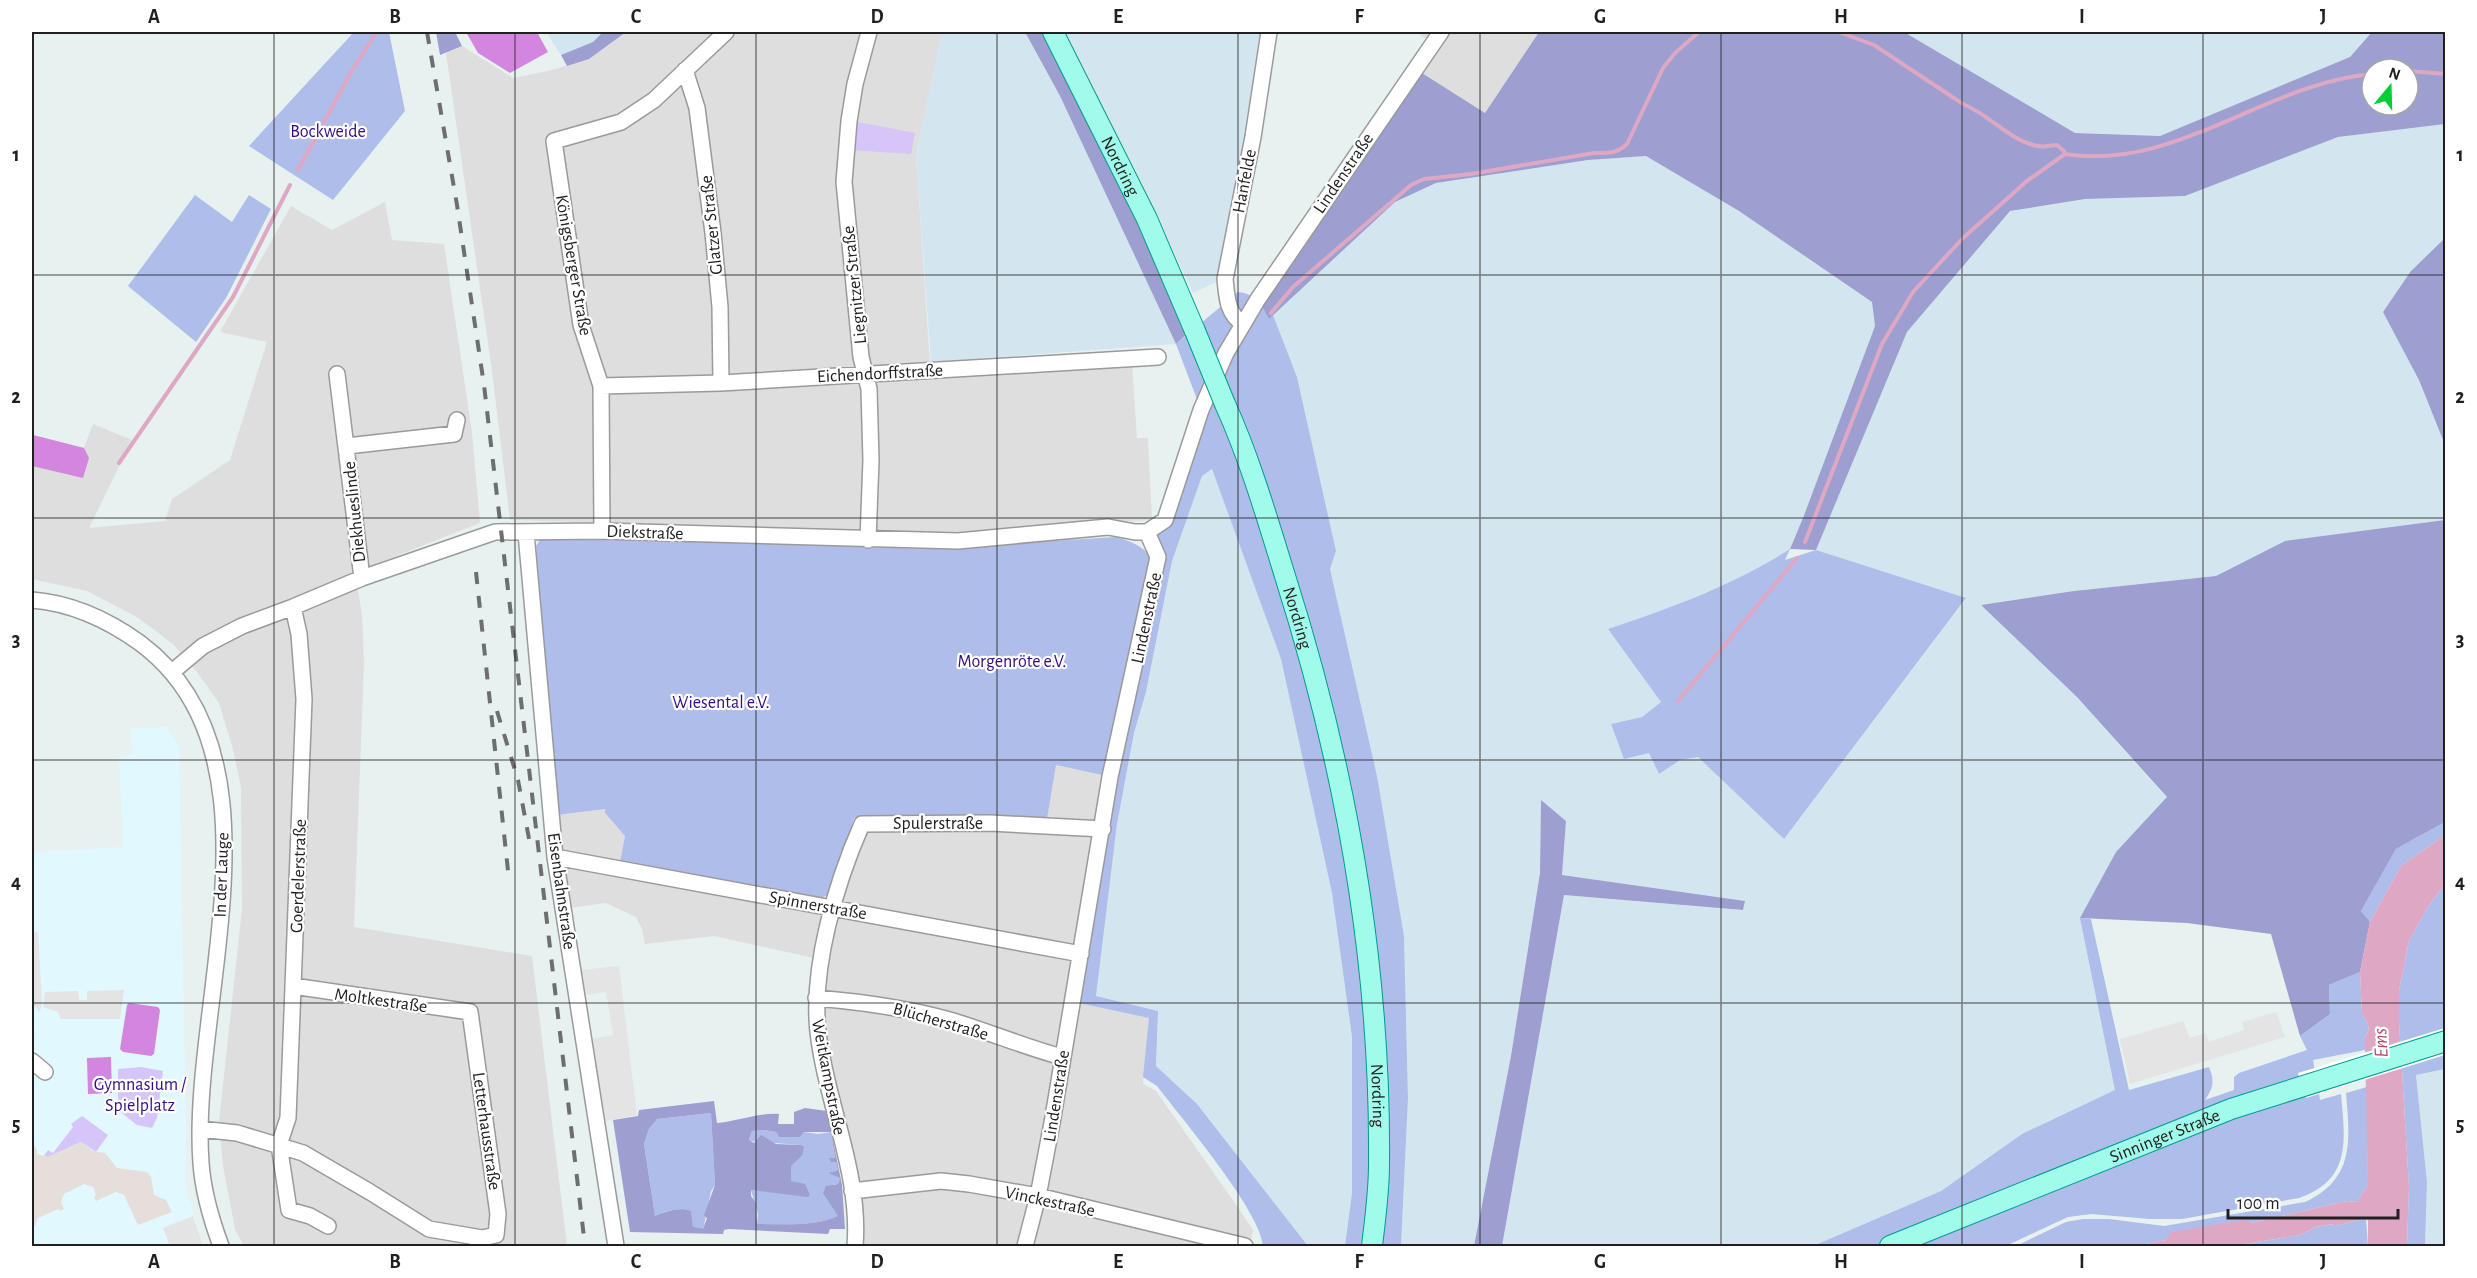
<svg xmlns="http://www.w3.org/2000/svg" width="2477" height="1278" font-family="'Alegreya Sans',sans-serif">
	<rect width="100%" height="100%" fill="#e7f1f0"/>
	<path fill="#dddedd" d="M626,32H942L916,156L931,379L1132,363L1137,438H1148V440L1152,520L1045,526L947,536L882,531L510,520L492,371L446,53L462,46L513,78L548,71L589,59Z
		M1416,32H1539L1485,113L1414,68L1432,43Z
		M385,202L392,240L444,244L472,433L480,523L355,572L362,615L364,662L354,927L532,956L567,1246H244L235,1229L223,1166L219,1122L242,909L241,788L233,749L219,703L197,672L173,644L137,617L87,591L32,579L33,435L84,448L93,424L132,440L89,528L165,521L172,499L230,460L267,342L220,332L291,206L332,230Z
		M1056,765L1102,775L1087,882L1080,1003L1149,1018L1143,1084L1156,1091L1232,1199L1253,1230L1250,1246H860L824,1028L823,991L828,961L714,936L645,944L642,929L636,917L606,903L569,908L557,815L605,809V813L625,836L620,862L838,915L864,830L1047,819Z"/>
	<path fill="#e2f8ff" d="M166,727L179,745L186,1128L185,1185L203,1246H32V1044L35,1040L32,1009V852L123,847L119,757L132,754L130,729Z"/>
	<path fill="#d3e6ef" d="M546,32H603L593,42L561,55Z
		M942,32H1025L1060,96L1176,344L931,362L916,156Z
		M1065,32H1261L1248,137L1218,281L1193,293L1145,190Z
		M1904,32H2372L2350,57L2160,136L2075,133Z
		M2445,124V238L2411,271L2419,380L2445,445V520L2285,541L2216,576L2074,591L1981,605L2077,697L2167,798L2116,852L2081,918L2116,1090L2022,1134L1941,1191L1813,1246H1502L1564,895L1743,910L1745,901L1562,875L1566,822L1541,801L1540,873L1511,1056L1474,1246H1401L1408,1098L1404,936L1377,776L1330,569L1336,551L1297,377L1273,315L1395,202L1436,183L1588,160L1646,156L1739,211L1872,302L1875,326L1803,518L1790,549L1762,566L1725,585L1653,614L1608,629L1661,702L1642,717L1612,724L1650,753L1659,774L1680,760L1698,757L1784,839L1966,599L1816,550L1907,332L2010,211L2085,199L2185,196L2338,137Z
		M1212,469L1281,659L1332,893L1352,1037V1193L1345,1246H1308L1197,1104L1156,1066L1158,1011L1096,996L1117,824L1134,733L1146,692L1172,561L1202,475Z
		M2445,1069V1246H2425L2427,1182L2416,1075Z"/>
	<path fill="#aebdea" d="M354,32H389L405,111L333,200L249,146Z
		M195,195L232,222L249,195L271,209L226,298L196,342L128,286Z
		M1238,292C1256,294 1261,304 1269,318L1273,315L1297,377L1336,551L1330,569L1377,776L1404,936L1408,1098L1401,1246H1345L1352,1193V1037L1332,893L1281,659L1212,469L1202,476L1172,561L1146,692L1134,733L1117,824L1096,996L1158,1011L1156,1066L1197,1104L1308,1246H1263C1260,1210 1182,1119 1157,1086L1143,1077L1149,1018L1079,1003L1081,954L1158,558L1147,532L1157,526L1201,410L1176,344Z
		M542,537L932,549L1115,537C1129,540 1140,545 1150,555L1102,775L1056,765L1047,819L854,818L831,893L822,898L620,862L625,836L605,813V809L557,815L536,546Z
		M1790,549L1785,560L1816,550L1966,598L1784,839L1698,757L1680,760L1659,774L1649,753L1624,759L1611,724L1642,717L1661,702L1608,629C1671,608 1733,585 1790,549Z
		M2445,822V835L2401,866L2370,922L2361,911L2396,849Z
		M2445,884V1069L2416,1075L2427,1182L2425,1246H2407L2409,1186L2399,1023V991L2409,941L2427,908Z
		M2080,918L2091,919L2129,1090L2209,1067C2215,1081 2213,1089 2205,1100L2234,1090V1077L2239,1073L2307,1050L2300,1036L2330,1014L2329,985L2360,972L2362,1014L2368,1024L2369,1030L2365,1037V1050L2313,1060L2320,1100L2341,1094C2345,1140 2352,1180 2299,1198L2182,1219H2150L2091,1214L2068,1217L2010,1244L2011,1246H1813L1941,1191L2022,1134L2115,1090Z
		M2367,1087L2368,1185L2357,1202L2347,1201L2251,1223L2136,1246H2016L2066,1222L2083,1219H2109L2164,1226L2305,1202C2355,1179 2350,1140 2346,1093Z
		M711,1113L715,1185L711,1191L703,1230L693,1228L691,1212C678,1207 667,1210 655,1216L644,1144L649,1129L657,1119Z
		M764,1130L776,1132L779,1137H800L804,1132L818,1134L831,1132L835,1158H830L836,1162L838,1170L832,1172L840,1178L838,1184H834L827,1197L839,1216C814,1227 784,1224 757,1224L758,1214L751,1190L761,1191L795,1183L791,1181V1166L802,1156L801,1145L749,1141L752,1131Z
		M2366,1218L2368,1246H2232L2300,1235L2316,1227L2334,1224L2335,1226Z"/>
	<path fill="#9c9fcf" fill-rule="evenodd" d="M436,32H455L462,46L440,55Z
		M603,32H626L589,59L567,66L561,55L593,42Z
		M1025,32H1044L1122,185L1187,334L1176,344L1060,96Z
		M1539,32H1904L2075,133L2160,136L2350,57L2372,32H2445V124L2338,137L2185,196L2085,199L2010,211L1907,332L1816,550L1790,549L1803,518L1875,326L1872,302L1739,211L1646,156L1588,160L1436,183L1395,202L1269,319L1258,299L1414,68L1485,113ZM2372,69H2408V105H2372Z
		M2445,238V445L2419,380L2383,312L2411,271Z
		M2445,520V822L2396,849L2361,911L2370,922L2360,972L2329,985L2330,1014L2300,1036L2271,934L2187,923L2080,918L2116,852L2167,797L2077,697L1981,605L2074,591L2216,576L2285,541Z
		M1541,800L1566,821L1562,875L1745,901L1743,910L1564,895L1502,1246H1474L1511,1056L1540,873Z
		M714,1101L717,1123C736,1121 762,1112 779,1114L778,1124H794V1112L805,1108L827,1111L842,1185L845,1229H830L828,1234L729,1229L724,1230L723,1234L630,1232L613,1120L638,1116L639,1110ZM711,1113L715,1185L704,1215L707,1218L703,1229L693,1227L691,1211C678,1207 667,1211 655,1216L644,1144L649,1129L657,1119ZM764,1130L776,1132L779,1137H800L804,1132H831L835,1158H829L831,1162H836L838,1170L829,1173L840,1178L838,1184L826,1186L823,1193L838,1216C814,1227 784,1224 757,1224L756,1203L751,1196V1190L808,1197L810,1195L805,1184L791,1181V1166L802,1156L804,1147L801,1145L776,1144L761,1135L754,1143L749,1140L752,1131Z"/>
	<path fill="#d6c5f9" d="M853,121L915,133L911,154L850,150Z
		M141,1067L163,1071L157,1118L152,1128L137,1125L118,1110V1069Z
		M82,1116L108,1135L96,1152L81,1142L48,1157L44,1156L48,1150L53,1153L73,1127L71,1124Z"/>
	<path fill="#d286de" d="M466,32H537L548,52L510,73L478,53Z
		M33,435L84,448L89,458L83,478L32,466Z
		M129,1003L158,1007L160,1010L154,1054L151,1056L123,1052L120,1049L127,1005Z
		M111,1057L112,1093L88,1094L87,1058Z"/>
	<path fill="#e4e4e4" d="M32,910L34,932H38L42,1002L40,1012L32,1004Z
		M619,966L637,1115L606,1121L591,1039L613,1035L606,992L584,995L581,970Z
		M124,990L120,1019H61L58,1012L43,1007L45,992L78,991L79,1000H87V991Z
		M2276,1012L2285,1037L2130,1084L2120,1039L2183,1021L2190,1038L2206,1033L2209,1042L2244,1030L2242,1022Z
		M193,1216L203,1246H170L163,1228Z"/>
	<path fill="#e6dedb" d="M32,1141L37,1150V1154L48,1157L81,1142L93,1151L105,1153L117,1168L147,1172L151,1177L154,1195L166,1200L172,1212L138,1225L124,1195L116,1192L96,1201L94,1197L96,1195L93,1187L84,1184L64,1194L61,1202L64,1209L60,1211L58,1209L38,1218L35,1226L32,1228Z"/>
	<path fill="#dea8c4" d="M2445,835V884L2427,908L2409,941L2399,991V1023L2409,1186L2407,1246H2368V1221L2366,1218L2335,1226L2333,1224L2316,1227L2300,1235L2232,1246H2136L2166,1240L2171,1232L2245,1220L2251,1223L2347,1201L2357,1202L2368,1185L2365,1050V1037L2369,1030L2368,1024L2362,1014L2360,972L2370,922L2401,866Z"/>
	<path fill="#fff" d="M2445,1028V1055L2306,1098L2298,1073Z"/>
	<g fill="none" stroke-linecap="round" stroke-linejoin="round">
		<path stroke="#dea8c4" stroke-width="4" d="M1839,32L1874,45L1963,104C1990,115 2010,141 2038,146C2044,148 2051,145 2057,145L2064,151L2065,154
			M2408,71L2446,74
			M298,170L351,72L377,32
			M1271,313L1293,287L1411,185L1424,179L1471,174L1594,153C1607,153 1617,154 1627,144L1663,68L1675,53L1699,32
			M119,463L233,297L290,185
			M1805,542L1882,344L1913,292L1963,238L2027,181L2065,154C2174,172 2266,83 2372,74
			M1678,701L1797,558"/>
		<g stroke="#9a9a9a" stroke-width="18">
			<path id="minor" d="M685,70L697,108L713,233L720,307L721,383
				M1243,324C1227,313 1227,298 1225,279L1253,137L1269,32
				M337,374L362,578
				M601,386L721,383L1158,357
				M347,446L454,434L457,420
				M602,531L601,386L581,325L554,141L621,122L654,100L726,32
				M526,533L555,857L616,1246
				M868,540L871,460L869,389L861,357L844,182L849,121L855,84L869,32
				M32,600C71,603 108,620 140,643C292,756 189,1006 201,1163C203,1192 211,1219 221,1246
				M293,607L299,634L304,699L288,1118L279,1145L289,1210L310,1216L328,1226
				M172,672L203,646L242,626L293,607L362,578L495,532L602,531L958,541L1108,527L1135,532H1147L1165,520L1201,410L1226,353L1258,299L1441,32
				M555,857L1081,954
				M816,998C863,1002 908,1008 953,1021C989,1032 1025,1047 1062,1057
				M32,1061L45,1072
				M200,1129L237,1133L303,1153L370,1192L429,1229L482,1238L496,1235L498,1214L470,1012L293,986
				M852,1191L941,1181L969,1184L1038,1196L1245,1246
				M855,1246C861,1173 826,1103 818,1032C811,967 836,883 862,824L990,823L1103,829
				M1025,1246L1038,1196L1052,1123L1110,777L1158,557L1147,532"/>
		</g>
		<g stroke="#019b8e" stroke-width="22">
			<g id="major">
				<path id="s1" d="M1053,32L1147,219L1195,331"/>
				<path id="s2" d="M1225,404C1250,459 1267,518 1285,576C1346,768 1381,963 1379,1165C1379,1192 1375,1220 1372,1246"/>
				<path id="s3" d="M1890,1246L2231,1109L2446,1041"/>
			</g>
		</g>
		<use href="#minor" stroke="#fff" stroke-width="15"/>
		<use href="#major" stroke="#a1fbea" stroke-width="20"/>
		<path stroke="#6e6e6e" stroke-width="4" stroke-dasharray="12 12" stroke-linecap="butt" d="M427,32L457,205L484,385L585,1246
			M476,572L509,880
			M497,711L518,780L530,844"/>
		<g stroke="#019b8e" stroke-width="22" stroke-linecap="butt">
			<path id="major-bridge" d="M1195,331L1225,404"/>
		</g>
		<use href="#major-bridge" stroke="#a1fbea" stroke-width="20"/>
	</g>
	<path fill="none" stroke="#202020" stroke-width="1.5" stroke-opacity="0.55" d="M274,32V1246M515,32V1246M756,32V1246M997,32V1246M1238,32V1246M1480,32V1246M1721,32V1246M1962,32V1246M2203,32V1246M32,275H2446M32,518H2446M32,760H2446M32,1003H2446"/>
	<g text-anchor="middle" stroke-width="4.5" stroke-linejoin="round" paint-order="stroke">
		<g font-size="18" fill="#320d80" stroke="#fff">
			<text x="328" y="137">Bockweide</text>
			<text x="1012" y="667">Morgenröte e.V.</text>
			<text x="721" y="708">Wiesental e.V.</text>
			<text x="140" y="1090">Gymnasium /<tspan x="140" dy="21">Spielplatz</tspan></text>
		</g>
		<g font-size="18" fill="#202020" stroke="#fff">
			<text dy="6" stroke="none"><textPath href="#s1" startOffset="150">Nordring</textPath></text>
			<text transform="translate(1343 173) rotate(-56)" y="6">Lindenstraße</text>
			<text transform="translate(1244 181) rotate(-79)" y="6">Hanfelde</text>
			<text transform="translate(711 225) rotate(-96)" y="6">Glatzer Straße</text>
			<text transform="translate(574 265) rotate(80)" y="6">Königsberger Straße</text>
			<text transform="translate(854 285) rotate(-96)" y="6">Liegnitzer Straße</text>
			<text transform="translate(880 373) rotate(-3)" y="6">Eichendorffstraße</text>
			<text transform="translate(354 512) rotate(-96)" y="6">Diekhueslinde</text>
			<text transform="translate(645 532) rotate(2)" y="6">Diekstraße</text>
			<text transform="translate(1146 618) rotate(-78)" y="6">Lindenstraße</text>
			<text dy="6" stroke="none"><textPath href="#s2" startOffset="226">Nordring</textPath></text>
			<text x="938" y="829">Spulerstraße</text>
			<text transform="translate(221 875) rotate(-88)" y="6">In der Lauge</text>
			<text transform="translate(298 876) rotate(-88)" y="6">Goerdelerstraße</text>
			<text transform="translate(562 891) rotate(82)" y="6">Eisenbahnstraße</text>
			<text transform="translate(818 905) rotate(10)" y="6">Spinnerstraße</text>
			<text transform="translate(381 1000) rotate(8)" y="6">Moltkestraße</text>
			<text transform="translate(941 1021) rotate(16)" y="6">Blücherstraße</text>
			<text transform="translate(829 1077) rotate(79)" y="6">Weitkampstraße</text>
			<text transform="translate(1056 1096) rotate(-81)" y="6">Lindenstraße</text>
			<text dy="6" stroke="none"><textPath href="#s2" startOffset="712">Nordring</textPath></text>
			<text transform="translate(487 1131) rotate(82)" y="6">Letterhausstraße</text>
			<text dy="6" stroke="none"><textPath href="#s3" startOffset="296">Sinninger Straße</textPath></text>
			<text transform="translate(1050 1201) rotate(12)" y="6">Vinckestraße</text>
		</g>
		<g font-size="20" font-style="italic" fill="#b04c66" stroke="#fff">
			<text transform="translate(2380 1043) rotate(-93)" y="7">Ems</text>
		</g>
	</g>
	<rect width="2477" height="1278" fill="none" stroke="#ffffff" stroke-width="66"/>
	<g transform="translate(2390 87) rotate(19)"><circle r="28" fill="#ffffff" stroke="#a6a6a6" stroke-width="1.5"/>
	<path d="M0-4.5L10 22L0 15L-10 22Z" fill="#02cf34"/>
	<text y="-9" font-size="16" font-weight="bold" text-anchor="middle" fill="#202020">N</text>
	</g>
	<path d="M2228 1209v9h170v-9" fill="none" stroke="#202020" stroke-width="3"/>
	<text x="2237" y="1209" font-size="18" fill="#202020" stroke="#ffffff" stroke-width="4.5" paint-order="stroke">100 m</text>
	<rect x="33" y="33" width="2411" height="1212" fill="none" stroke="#202020" stroke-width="2"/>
	<g font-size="20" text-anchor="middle" font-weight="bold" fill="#202020">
		<text x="154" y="23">A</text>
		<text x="395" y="23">B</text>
		<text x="636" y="23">C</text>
		<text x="877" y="23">D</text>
		<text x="1118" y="23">E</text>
		<text x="1359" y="23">F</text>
		<text x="1600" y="23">G</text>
		<text x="1841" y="23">H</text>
		<text x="2082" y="23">I</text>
		<text x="2323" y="23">J</text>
		<text x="16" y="161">1</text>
		<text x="2460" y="161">1</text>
		<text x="16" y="403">2</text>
		<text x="2460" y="403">2</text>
		<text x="16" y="646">3</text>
		<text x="2460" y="646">3</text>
		<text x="16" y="888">4</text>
		<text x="2460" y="888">4</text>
		<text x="16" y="1131">5</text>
		<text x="2460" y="1131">5</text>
		<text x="154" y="1268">A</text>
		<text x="395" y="1268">B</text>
		<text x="636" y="1268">C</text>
		<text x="877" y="1268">D</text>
		<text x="1118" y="1268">E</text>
		<text x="1359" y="1268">F</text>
		<text x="1600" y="1268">G</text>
		<text x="1841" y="1268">H</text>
		<text x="2082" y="1268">I</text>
		<text x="2323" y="1268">J</text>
	</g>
</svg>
